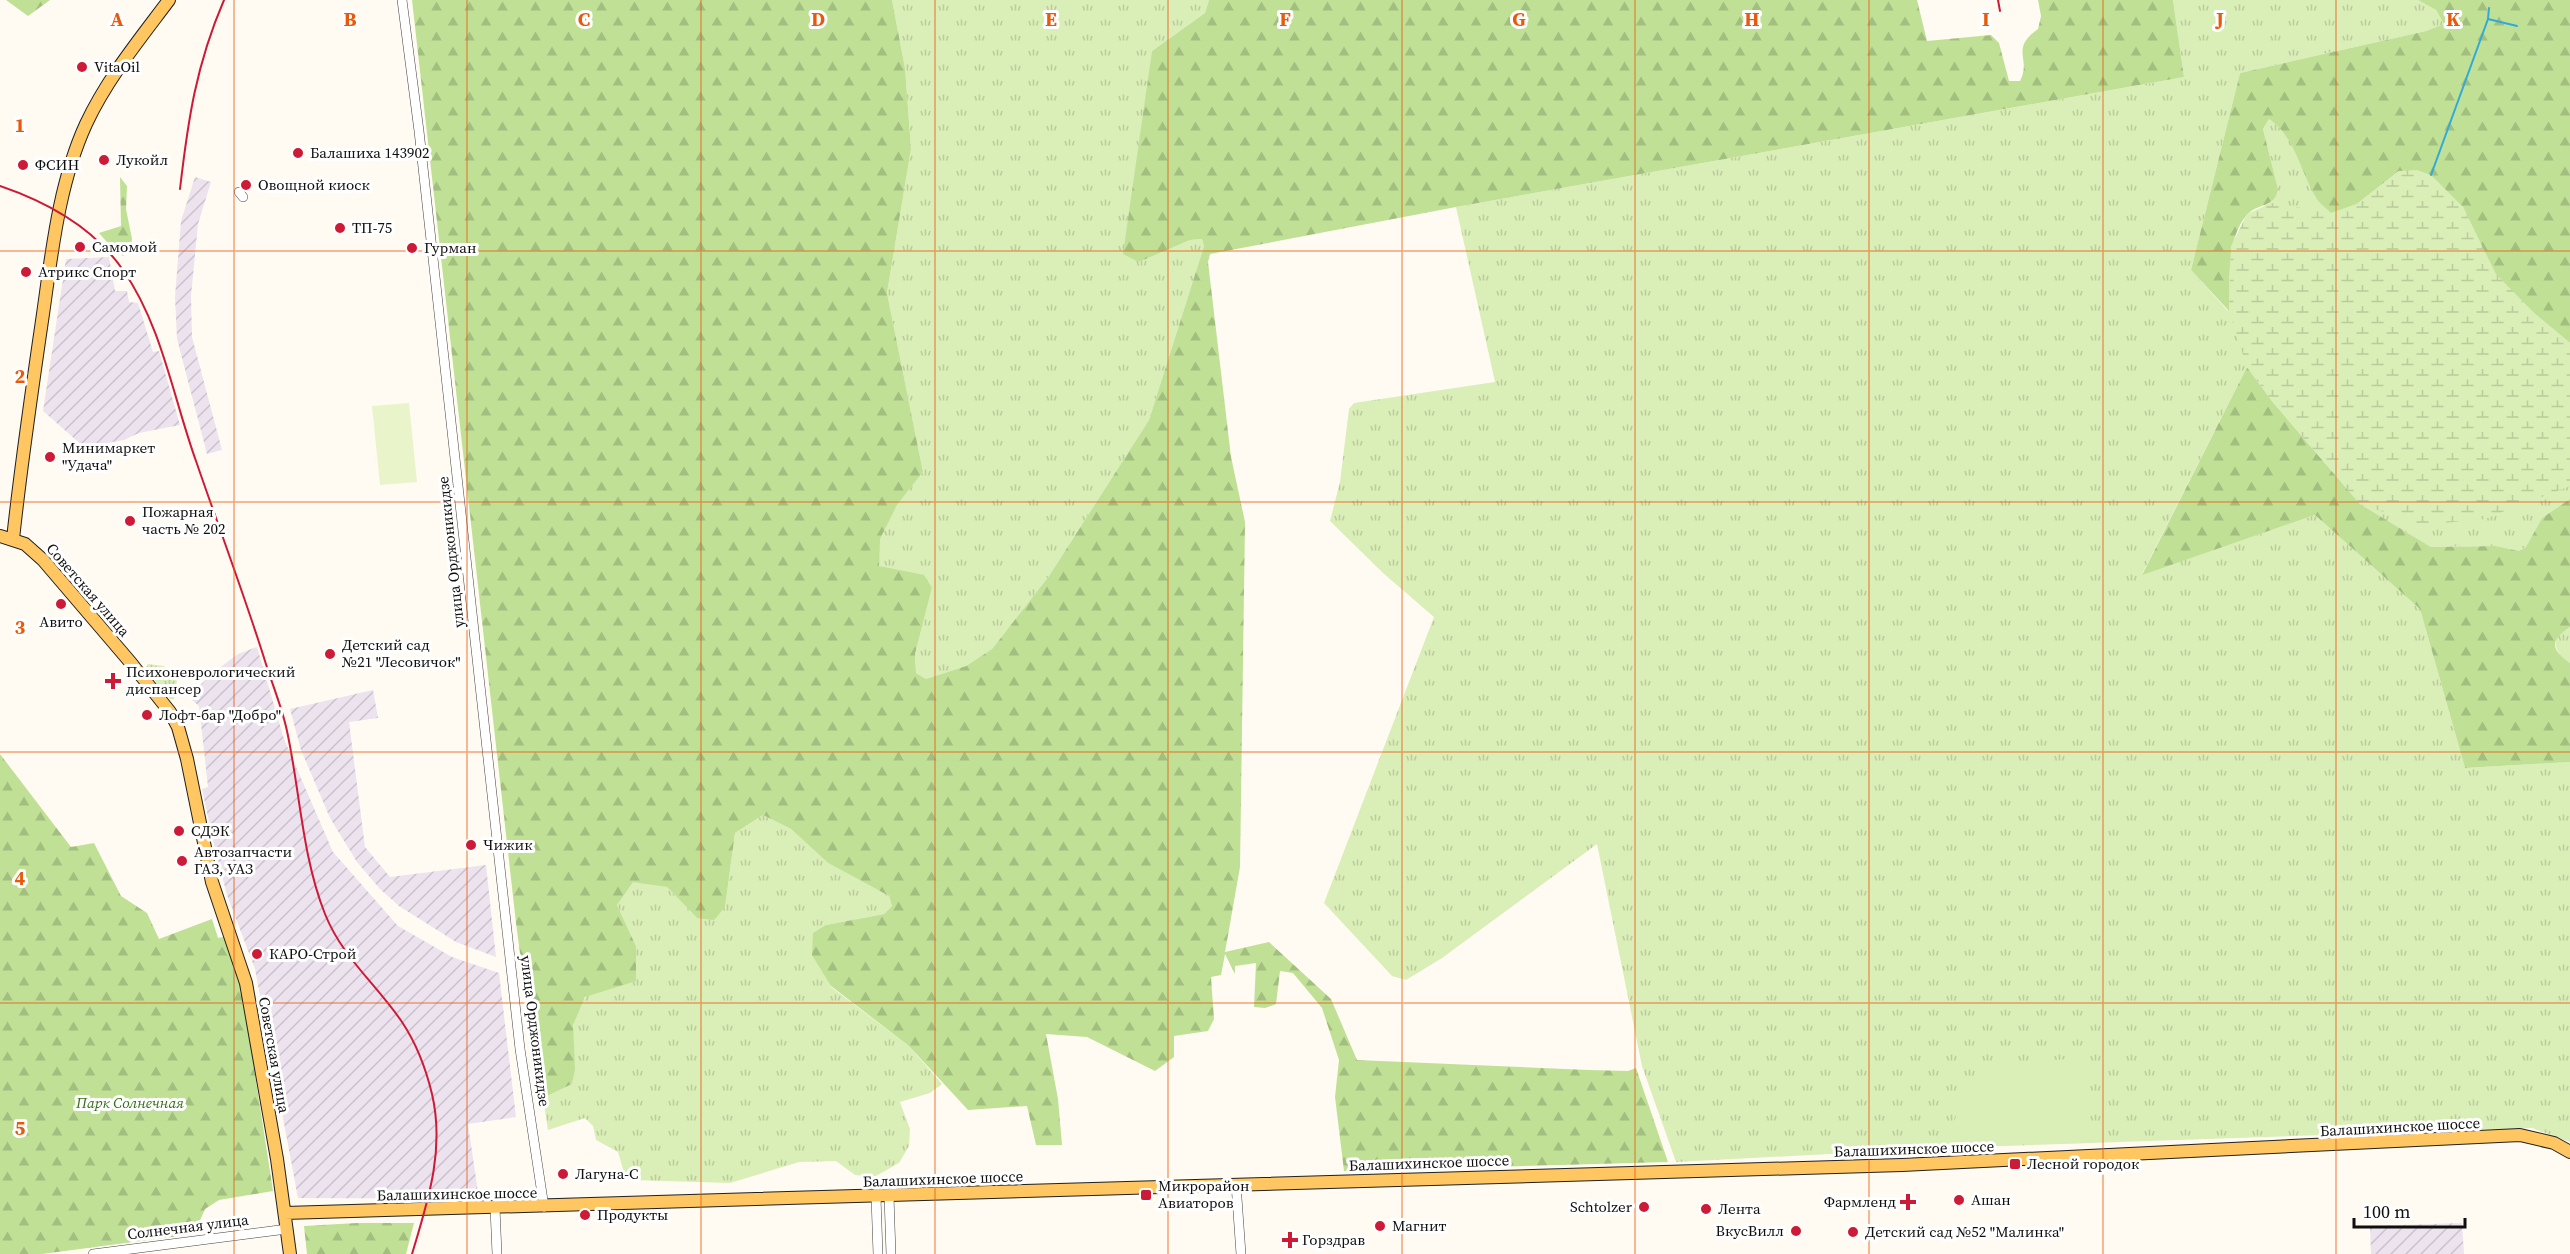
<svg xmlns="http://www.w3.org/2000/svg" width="2570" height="1254" font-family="'Source Serif 4',serif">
	<defs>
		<pattern id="industrial-furrows" width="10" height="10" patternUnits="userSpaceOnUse" patternTransform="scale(1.5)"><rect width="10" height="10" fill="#ece3ef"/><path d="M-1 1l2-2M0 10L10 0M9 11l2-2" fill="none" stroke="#c9c2cc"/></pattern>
		<pattern id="grass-tufts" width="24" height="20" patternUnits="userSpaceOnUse" patternTransform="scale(1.5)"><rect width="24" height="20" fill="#daeeb7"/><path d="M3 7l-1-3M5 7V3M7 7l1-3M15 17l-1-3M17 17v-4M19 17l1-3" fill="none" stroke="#bacb9c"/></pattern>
		<pattern id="forest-firs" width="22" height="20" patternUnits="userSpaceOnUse" patternTransform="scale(1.5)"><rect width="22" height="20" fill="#bfe095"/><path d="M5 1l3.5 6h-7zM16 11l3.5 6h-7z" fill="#a3bf7f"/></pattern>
		<pattern id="wetland-marsh" width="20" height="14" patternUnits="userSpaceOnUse" patternTransform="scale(1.5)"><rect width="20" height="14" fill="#daeeb7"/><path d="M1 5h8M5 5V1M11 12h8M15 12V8" fill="none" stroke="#bacb9c"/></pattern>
	</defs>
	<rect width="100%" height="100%" fill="#fffbf2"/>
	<path fill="url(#industrial-furrows)" d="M195,177L211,182L198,224L191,296L192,337L222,450L207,454L177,339L175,297L181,221Z
		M109,257L115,291H127L129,302L138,303L153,352L159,351L180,425L139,433L124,440L84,447L43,411L66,259Z
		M257,647L284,739L333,852L398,926L452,957L499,973L516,1117L468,1124L479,1199L298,1198L255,969L227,895L214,845L202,789L208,787L199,706L192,700L201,684L222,666L238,654Z
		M373,690L378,718L349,722L365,847L390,877L486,865L496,957L456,942L399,906L380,889L357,862L330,818L301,750L290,709Z
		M2462,1223L2464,1254H2371L2370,1226Z"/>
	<path fill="url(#grass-tufts)" d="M892,0H1209L1205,13L1152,51L1139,262L1190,240L1202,239L1204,246L1149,420L1049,576L992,649L966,666L926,679L916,673L915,654L932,588L879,566V539L897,505L923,472L887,293L911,149L905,68Z
		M2173,0H2418L2436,10L2444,24L2426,31L2240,73L2191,270L2228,311L2231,246L2278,189L2263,129L2269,119C2294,136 2304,171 2316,198L2357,204L2463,207L2496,274L2534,313L2570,343V499L2542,518L2526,547L2519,551L2496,546L2431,547L2360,504L2247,367L2142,574L2315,515L2420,609L2465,768L2570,762V1142L2532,1128L1942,1148L1676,1162L1642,1066L1597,844L1442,958L1406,980L1392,976L1324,903L1434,617L1383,573L1330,521L1340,482L1349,409L1354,403L1495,382L1456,207L2184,77Z
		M2570,627V663C2559,656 2553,649 2557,636Z
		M148,664L164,666L177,681L174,699H170L145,669Z
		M763,815L791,829L828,863L889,896L892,906L884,914L826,925L831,987L909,1046L942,1084L930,1093L900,1102L910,1129L909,1146L899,1163L874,1177L855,1175L836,1161L799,1162L730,1183L633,1180L624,1173L618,1152L596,1140L593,1126L585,1118L548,1130L543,1098L572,1084C576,1064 572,1047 573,1027C575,998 616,966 636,946L617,905L633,881L667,887L697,918L725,907L735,833Z"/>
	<path fill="url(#forest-firs)" d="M6,0H50L28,16Z
		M412,0H892L905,68L911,149L887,293L923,472L897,505L880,539L879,566L924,575L932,588L915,654L916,673L926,679L966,666L992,649L1049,576L1149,420L1204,246L1202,239L1190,240L1139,262L1123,254L1152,51L1205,13L1209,0H1917L1927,41L1991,35L1999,43L2009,81H2020C2032,58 2009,50 2038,29L2041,16L2038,0H2173L2184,77L1456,207L1210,254L1208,262L1231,457L1245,522L1240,867L1225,952L1269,942L1331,999L1357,1060L1589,1070L1628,1071L1636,1068L1668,1162L1344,1171L1335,1097L1339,1060L1322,1008L1293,973L1280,971L1276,1004L1265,1008L1254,1007L1256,963L1235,966V974L1225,954L1221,975L1211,977L1214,1019L1208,1031L1174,1036V1057L1155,1071L1087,1037L1046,1034L1058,1099L1062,1145H1036L1027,1106L968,1110L909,1046L831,986L812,955L813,933L826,925L884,914L892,906L889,896L828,863L791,829L763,815L735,833L725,907L714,920L697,918L667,887L633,882L617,905L636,946V981L585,997L573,1025L575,1069L572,1084L543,1098L538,1089L516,923Z
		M2418,0H2570V343L2534,313L2495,274L2463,207L2399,171L2357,204L2331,213C2326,208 2318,202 2315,196C2300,169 2295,137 2269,119L2263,129L2278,189C2275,208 2257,203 2247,215C2226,238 2230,282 2229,311L2191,270L2240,73L2426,31L2444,24L2436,10Z
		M120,177L127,186L126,209L132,239L130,250L123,256L114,250L99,233L121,226Z
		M2247,367L2272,401L2360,504L2431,547L2496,546L2519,551L2526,547L2542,518L2570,499V627C2550,640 2550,649 2570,663V762L2465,768L2420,609L2315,515L2142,575Z
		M0,754L71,847L94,843L121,896L147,913L159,939L212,919L218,938L227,936L242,990L273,1191L219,1200L205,1209L194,1234L42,1254H0Z
		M357,1223H414L406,1254H307L304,1226Z"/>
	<path fill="url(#wetland-marsh)" d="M2417,170L2431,175L2463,207L2496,274L2534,313L2570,343V486L2485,519L2423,525L2360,504L2272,401L2247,367L2229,311L2231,246L2247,214L2271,203L2331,213L2357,204L2399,171Z"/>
	<path fill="#daeeb7" d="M2085,1058L2087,1110L2092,1143L1960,1144L1942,1148L1977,1069L2022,1062Z"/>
	<path fill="#eaf4ca" d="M409,403L417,482L380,485L372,406Z"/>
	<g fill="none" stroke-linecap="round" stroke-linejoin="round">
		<path stroke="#31aada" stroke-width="2" d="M2489,8L2488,19L2517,26
			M2431,175L2488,19"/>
		<g stroke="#424242" stroke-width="10">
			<path id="minor" d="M402,0L419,131L520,1049L544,1207
				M239,192L243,197
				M1236,1184L1241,1254
				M889,1196L891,1254
				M876,1197L878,1254
				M495,1208L497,1254
				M93,1254L287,1229"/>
		</g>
		<g stroke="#202020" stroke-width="14">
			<path id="major" d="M0,536L25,544L43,560L131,663L170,712L178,727L187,759L212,882L246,983L277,1159L290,1254
				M13,539C21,464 32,389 43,314C52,251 59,183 86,124C107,79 139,40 169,0
				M285,1213L1902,1165L2520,1135L2554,1143L2570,1152"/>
		</g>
		<use href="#minor" stroke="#fff" stroke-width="9"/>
		<use href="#major" stroke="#ffc662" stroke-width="12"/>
		<path stroke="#cd1a37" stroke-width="2" d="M1998,0L2000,11
			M0,186C47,202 94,228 123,270C162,326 173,397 196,461C219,528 244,594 265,661C272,684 282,707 287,731C300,791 302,856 325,914C342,957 377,985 402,1022C416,1043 426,1069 432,1094C445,1150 428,1201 412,1254
			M180,189C188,120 196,65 224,0"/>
	</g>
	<path fill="none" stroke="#e8590c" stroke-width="1.5" stroke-opacity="0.55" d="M234,0V1254M467,0V1254M701,0V1254M935,0V1254M1168,0V1254M1402,0V1254M1635,0V1254M1869,0V1254M2103,0V1254M2336,0V1254M0,251H2570M0,502H2570M0,752H2570M0,1003H2570"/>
	<g fill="#cd1a37" stroke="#fff" stroke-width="2">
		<circle cx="82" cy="67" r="6"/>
		<circle cx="298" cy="153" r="6"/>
		<circle cx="104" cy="160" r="6"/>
		<circle cx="23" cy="165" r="6"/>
		<circle cx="246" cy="185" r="6"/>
		<circle cx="340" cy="228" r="6"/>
		<circle cx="80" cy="247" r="6"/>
		<circle cx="412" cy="248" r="6"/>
		<circle cx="26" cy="272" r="6"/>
		<circle cx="50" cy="457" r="6"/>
		<circle cx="130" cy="521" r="6"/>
		<circle cx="61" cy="604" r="6"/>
		<circle cx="330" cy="654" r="6"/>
		<path d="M110 672h6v6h6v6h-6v6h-6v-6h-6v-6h6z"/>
		<circle cx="147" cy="715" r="6"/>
		<circle cx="179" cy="831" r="6"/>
		<circle cx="471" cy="845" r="6"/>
		<circle cx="182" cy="861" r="6"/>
		<circle cx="257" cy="954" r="6"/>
		<rect x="2009" y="1158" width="12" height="12" rx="3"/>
		<circle cx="563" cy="1174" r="6"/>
		<rect x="1140" y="1189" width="12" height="12" rx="3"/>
		<circle cx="1959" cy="1200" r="6"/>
		<path d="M1905 1193h6v6h6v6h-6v6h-6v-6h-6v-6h6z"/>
		<circle cx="1644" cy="1207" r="6"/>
		<circle cx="1706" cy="1209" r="6"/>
		<circle cx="585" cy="1215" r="6"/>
		<circle cx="1380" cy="1226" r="6"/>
		<circle cx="1796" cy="1231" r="6"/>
		<circle cx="1853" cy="1232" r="6"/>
		<path d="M1287 1231h6v6h6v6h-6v6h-6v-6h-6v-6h6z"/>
	</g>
	<g text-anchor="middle" stroke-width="6" stroke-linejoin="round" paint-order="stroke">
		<g font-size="15" fill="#0f0f0f" stroke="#fff" text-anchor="start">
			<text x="94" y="72">VitaOil</text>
			<text x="310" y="158">Балашиха 143902</text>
			<text x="116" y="165">Лукойл</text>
			<text x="35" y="170">ФСИН</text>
			<text x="258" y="190">Овощной киоск</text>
			<text x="352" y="233">ТП-75</text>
			<text x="92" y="252">Самомой</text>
			<text x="424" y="253">Гурман</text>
			<text x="38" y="277">Атрикс Спорт</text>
			<text x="62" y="453">Минимаркет<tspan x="62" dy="17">"Удача"</tspan></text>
			<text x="142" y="517">Пожарная<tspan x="142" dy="17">часть № 202</tspan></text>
			<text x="61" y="627" text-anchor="middle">Авито</text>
			<text x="342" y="650">Детский сад<tspan x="342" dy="17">№21 "Лесовичок"</tspan></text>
			<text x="126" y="677">Психоневрологический<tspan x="126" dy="17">диспансер</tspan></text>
			<text x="159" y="720">Лофт-бар "Добро"</text>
			<text x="191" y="836">СДЭК</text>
			<text x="483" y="850">Чижик</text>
			<text x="194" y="857">Автозапчасти<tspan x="194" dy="17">ГАЗ, УАЗ</tspan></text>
			<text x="269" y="959">КАРО-Строй</text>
			<text x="2027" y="1169">Лесной городок</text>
			<text x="575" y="1179">Лагуна-С</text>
			<text x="1158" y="1191">Микрорайон<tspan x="1158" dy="17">Авиаторов</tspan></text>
			<text x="1971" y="1205">Ашан</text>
			<text x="1896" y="1207" text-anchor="end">Фармленд</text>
			<text x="1632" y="1212" text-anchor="end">Schtolzer</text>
			<text x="1718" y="1214">Лента</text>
			<text x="597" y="1220">Продукты</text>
			<text x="1392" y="1231">Магнит</text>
			<text x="1784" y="1236" text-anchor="end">ВкусВилл</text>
			<text x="1865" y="1237">Детский сад №52 "Малинка"</text>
			<text x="1302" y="1245">Горздрав</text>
		</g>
		<g font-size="15" fill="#0f0f0f" stroke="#fff">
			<text transform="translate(451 552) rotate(-96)" y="5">улица Орджоникидзе</text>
			<text transform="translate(88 590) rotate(49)" y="5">Советская улица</text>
			<text transform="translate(535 1031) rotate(83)" y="5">улица Орджоникидзе</text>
			<text transform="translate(274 1055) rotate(80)" y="5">Советская улица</text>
			<text transform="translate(2400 1127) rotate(-3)" y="5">Балашихинское шоссе</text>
			<text transform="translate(1914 1149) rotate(-2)" y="5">Балашихинское шоссе</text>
			<text transform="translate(1429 1163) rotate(-2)" y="5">Балашихинское шоссе</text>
			<text transform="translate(943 1179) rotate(-2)" y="5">Балашихинское шоссе</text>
			<text transform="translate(457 1194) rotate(-1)" y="5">Балашихинское шоссе</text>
			<text transform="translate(188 1227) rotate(-7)" y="5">Солнечная улица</text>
		</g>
		<g font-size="15" font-style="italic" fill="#346e19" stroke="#fff">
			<text x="130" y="1108">Парк Солнечная</text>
		</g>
	</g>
	<g font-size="20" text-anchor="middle" font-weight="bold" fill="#e8590c" stroke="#fff" stroke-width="6" stroke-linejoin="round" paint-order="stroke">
		<text x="117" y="26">A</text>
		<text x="350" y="26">B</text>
		<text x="584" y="26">C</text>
		<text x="818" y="26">D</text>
		<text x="1051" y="26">E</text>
		<text x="1285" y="26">F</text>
		<text x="1519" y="26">G</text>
		<text x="1752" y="26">H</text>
		<text x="1986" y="26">I</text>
		<text x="2220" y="26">J</text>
		<text x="2453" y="26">K</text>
		<text x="20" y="132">1</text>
		<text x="20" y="383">2</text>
		<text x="20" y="634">3</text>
		<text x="20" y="885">4</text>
		<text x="20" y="1135">5</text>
	</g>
	<path d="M2354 1218v9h111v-9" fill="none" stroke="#0f0f0f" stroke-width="3"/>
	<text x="2363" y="1218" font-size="18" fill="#0f0f0f" stroke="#ffffff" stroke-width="4.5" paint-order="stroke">100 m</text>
</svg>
